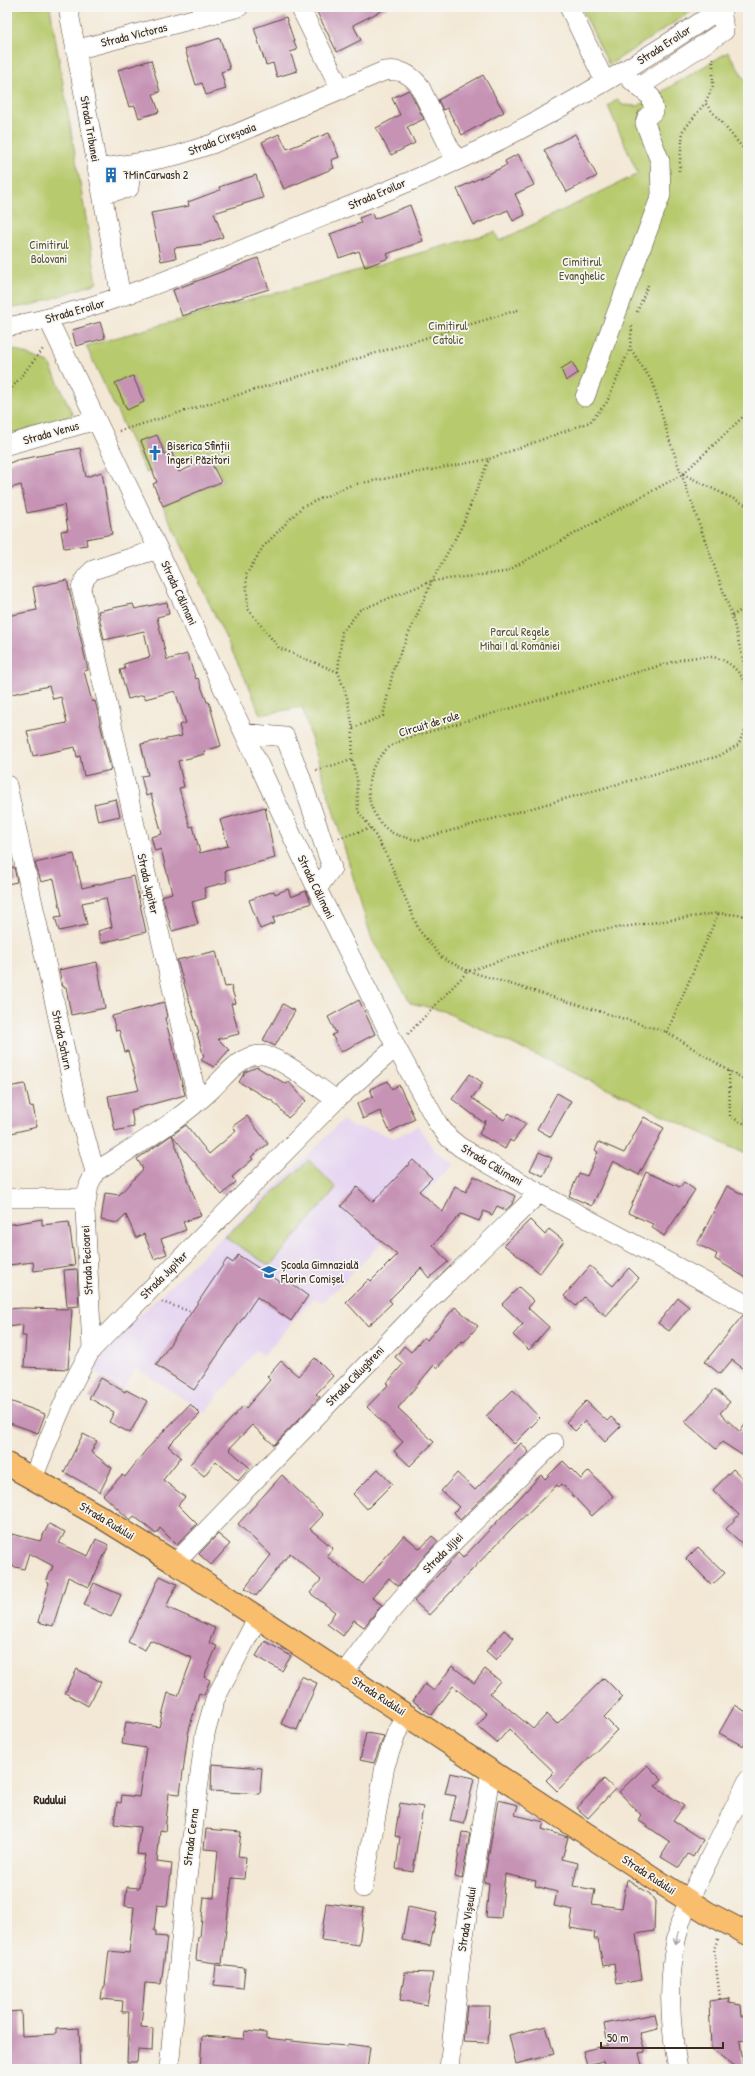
<svg xmlns="http://www.w3.org/2000/svg" width="755" height="2076" font-family="'Patrick Hand',sans-serif">
	<rect width="100%" height="100%" fill="#f6f6f2"/>
	<filter id="ink" filterUnits="userSpaceOnUse"><feTurbulence type="fractalNoise" baseFrequency=".025" numOctaves="2"/><feDisplacementMap in="SourceGraphic" scale="8" xChannelSelector="R" yChannelSelector="G"/><feConvolveMatrix kernelMatrix="1 2 1 2 8 2 1 2 1" color-interpolation-filters="sRGB"/></filter>
	<filter id="wash" filterUnits="userSpaceOnUse"><feTurbulence type="fractalNoise" baseFrequency=".012" numOctaves="4" result="noise"/><feDisplacementMap in="SourceGraphic" scale="16" xChannelSelector="R" yChannelSelector="G"/><feGaussianBlur stdDeviation="0.9" result="paint"/><feColorMatrix in="noise" values="0 0 0 0 0 0 0 0 0 0 0 0 0 0 0 0 0 1.4 0 .05"/><feComposite in="paint" operator="in"/></filter>
	<g filter="url(#wash)">
		<rect width="100%" height="100%" fill="#f3e8d5"/>
		<path fill="#e5d3f1" d="M342,1120L352,1127L376,1131L394,1138L418,1126L434,1150L453,1164L380,1245L323,1302L313,1298L264,1355L256,1350L238,1374L220,1393L206,1413L136,1368L123,1389L92,1371L119,1335L309,1154Z"/>
		<path fill="#b8ca6e" stroke="#7a7a46" d="M7,7H50L97,283L37,304L7,309Z
			M581,7H698L609,65Z
			M728,52L748,85V1155L443,1011L411,1003L372,940L302,707L260,715L251,691L163,506L223,481L209,451L146,473L86,346L495,232L499,241L638,174L608,106L618,99L622,105L638,106Z
			M7,347L49,363L73,415L7,435Z
			M309,1160L336,1188L270,1266L225,1237Z"/>
		<g id="blocks">
			<path fill="#c693b5" d="M328,7H389L353,25L361,40L337,52L317,12Z
				M286,17L297,50L290,52L297,71L277,77L273,63L266,65L254,28Z
				M220,38L230,69L221,72L226,89L206,95L202,83L196,85L185,49Z
				M151,60L160,92L153,94L159,112L139,118L135,106L129,107L118,70Z
				M483,75L504,112L462,135L447,108L443,110L438,100Z
				M409,90L424,119L407,127L415,143L391,155L376,128L400,115L392,98Z
				M329,133L339,157L331,160L334,168L284,189L262,142L279,134L287,149Z
				M575,134L597,176L567,192L544,150Z
				M518,154L534,185L515,194L525,215L513,221L508,210L474,225L457,189L507,165L505,161Z
				M256,175L263,198L214,213L223,237L204,244L174,248L176,258L161,261L151,213L189,206L188,202L220,190L219,187Z
				M410,205L423,241L387,254L389,258L365,267L359,251L339,258L330,234L361,223L359,218L372,213L374,219Z
				M258,258L269,289L182,316L173,290Z
				M100,322L105,338L76,346L72,330Z
				M572,362L578,373L566,381L561,369Z
				M133,376L144,402L127,410L115,383Z
				M157,435L165,454L171,451L179,472L209,459L221,482L163,506L153,484L157,482L141,441Z
				M80,448L86,477L102,472L112,534L86,539L87,545L64,548L61,531L68,530L64,505L27,513L21,485L7,489V464L17,460Z
				M67,580L88,670L84,671L92,702L95,701L111,770L84,776L80,756L77,757L75,747L33,756L27,731L67,723L61,697L53,699L49,686L7,695V616L37,610L33,587Z
				M167,602L169,614L157,617L167,660L187,654L196,679L198,678L207,702H209L221,746L204,751L205,754L178,761L184,787L179,788L190,827L193,826L200,853L228,846L220,820L265,807L275,858L225,871L227,882L204,888L206,898L192,902L198,924L172,931L162,896L172,893L161,849L155,851L151,837L162,834L151,794L146,796L141,776L148,775L141,744L182,736L179,725L186,723L175,691L145,699L143,695L128,699L120,670L125,669L124,664L150,657L144,631L104,640L98,611L133,604L135,609Z
				M116,799L120,816L98,821L94,804Z
				M74,854L82,888L134,876L146,932L101,943L98,931L112,927L106,898L82,903L87,925L59,931L55,917L62,916L54,879L41,882L35,863Z
				M14,867L17,882L7,884V869Z
				M288,889L291,897L306,891L311,903L273,918L275,923L260,929L249,900L274,891L275,894Z
				M216,951L225,987L231,986L236,1003L231,1004L239,1034L218,1039L229,1050L214,1067L201,1060L204,1057L197,1033H199L177,960Z
				M97,962L105,1008L71,1015L66,987H63L59,970Z
				M359,1000L375,1034L341,1052L332,1035L336,1033L328,1017Z
				M164,1002L167,1017L165,1018L185,1095L131,1110L134,1127L115,1131L108,1096L139,1090L128,1051L125,1052L119,1030L116,1031L112,1016Z
				M283,1004L295,1011L275,1046L263,1040Z
				M257,1067L286,1084L288,1081L306,1101L288,1118L274,1102L239,1082L245,1072Z
				M470,1074L483,1083L472,1098L504,1120L509,1113L526,1124L513,1142L510,1140L505,1149L479,1134L486,1120L484,1123L452,1099Z
				M388,1081L392,1089L399,1085L415,1119L390,1132L380,1111L363,1119L357,1104L373,1096L370,1089Z
				M25,1084L30,1107L33,1106L37,1127L7,1134V1087Z
				M557,1093L571,1101L551,1137L537,1129Z
				M247,1116L268,1144L251,1157L253,1159L232,1177L236,1182L222,1195L172,1135L186,1125L209,1154L236,1131L233,1126Z
				M644,1117L664,1128L639,1175L613,1161L592,1206L569,1196L579,1173L587,1176L598,1152L595,1150L599,1142L624,1153Z
				M172,1135L201,1216L183,1222L186,1230L161,1239L167,1254L154,1259L144,1234L136,1238L126,1215L118,1223L101,1220L105,1193L119,1195L143,1169L137,1159Z
				M539,1152L552,1158L543,1176L530,1170Z
				M413,1160L432,1178L419,1191L443,1212L455,1186L466,1192L474,1176L515,1196L512,1204L506,1210L497,1206L492,1215L484,1211L479,1221L461,1214L433,1245L448,1262L429,1278L421,1268L389,1300L392,1303L368,1326L346,1302L369,1279L371,1281L397,1255L341,1206L357,1187L373,1202Z
				M646,1172L680,1187L684,1182L695,1190L664,1236L651,1227L653,1224L628,1213Z
				M727,1186L748,1197V1279L715,1259L717,1254L697,1244Z
				M42,1219V1225L69,1222L75,1265L34,1271L33,1262L9,1265L7,1243L10,1242L7,1225Z
				M530,1220L545,1235L549,1229L564,1241L540,1273L504,1245Z
				M238,1255L282,1283L286,1280L308,1296L291,1321L257,1297L194,1390L156,1365L227,1259L233,1263Z
				M590,1266L613,1286L629,1268L639,1278L606,1316L584,1297L576,1306L564,1296Z
				M77,1269L79,1306L67,1307L64,1270Z
				M519,1287L534,1301L528,1308L549,1327L529,1350L513,1335L523,1324L502,1304Z
				M678,1298L689,1307L669,1331L658,1323Z
				M455,1307L478,1326L464,1342L462,1341L437,1368L434,1365L398,1408L434,1442L410,1466L394,1451L403,1442L367,1407L389,1384L387,1383L403,1364L395,1357L404,1346L411,1352L424,1337L427,1340Z
				M20,1308L72,1309L68,1369L24,1367L26,1336H22L23,1325L7,1327V1309Z
				M743,1315L748,1316V1372L732,1360L720,1374L705,1362Z
				M315,1358L333,1376L316,1394L320,1397L274,1445L252,1425L229,1449L250,1468L238,1481L216,1461L204,1476L190,1464L243,1406L246,1408L270,1380L267,1377L281,1361L298,1376Z
				M101,1378L125,1392L126,1390L147,1401L130,1433L109,1422L114,1412L89,1398Z
				M715,1389L730,1402L720,1413L740,1432L748,1420V1447L742,1455L722,1442L716,1449L685,1422Z
				M513,1390L540,1418L514,1444L486,1416Z
				M7,1400L45,1414L38,1433L7,1422Z
				M586,1401L607,1421L611,1417L621,1426L605,1442L585,1421L575,1431L566,1422Z
				M190,1404L200,1414L168,1446L181,1457L163,1480L185,1497L178,1505L197,1524L177,1545L160,1528L156,1534L134,1516L130,1520L103,1495L122,1475L125,1477L146,1450Z
				M83,1434L97,1441L91,1452L112,1468L100,1492L64,1472Z
				M521,1443L529,1452L460,1520L454,1512L459,1507L441,1491L457,1473L475,1490Z
				M563,1461L581,1479L589,1471L613,1496L592,1516L562,1484L559,1487L557,1485L512,1528L429,1615L414,1601L458,1553L463,1558L541,1475L545,1479Z
				M378,1469L392,1484L367,1509L353,1494Z
				M733,1469L748,1483V1549L726,1529L739,1515L713,1490Z
				M282,1475L323,1515L310,1529L333,1548L326,1556L363,1584L404,1535L420,1549L432,1536L438,1541L398,1586L389,1578L372,1598L382,1605L364,1627L354,1620L343,1636L327,1624L335,1612L310,1593L321,1580L290,1553L256,1596L245,1588L271,1555L238,1524Z
				M49,1524L65,1532L59,1543L88,1556L96,1539L109,1545L89,1587L68,1577L53,1626L38,1622L49,1583L46,1582L53,1566L29,1553L24,1569L7,1565V1553L12,1534L40,1541Z
				M218,1534L230,1544L211,1565L199,1554Z
				M698,1547L725,1573L712,1585L686,1559Z
				M160,1576L177,1584L166,1607L215,1628L209,1643L217,1646L204,1677L210,1680L204,1695L199,1693L188,1734L180,1794L169,1793L165,1831L160,1830L157,1862L172,1864L167,1906L157,1905L154,1931H156V1936L167,1937L161,1984L145,1983L141,2027L153,2028L152,2051L138,2050L137,2062H127L129,2012H122L123,2001L101,1999L103,1986H105L109,1951L129,1953L134,1907L125,1906L127,1887L139,1888L145,1855L137,1854L140,1827L114,1824L117,1802L121,1803L122,1795L139,1797L146,1748L122,1744L126,1722L159,1727L168,1693L178,1696L192,1658L150,1640L145,1650L128,1642Z
				M94,1583L121,1595L111,1617L84,1605Z
				M504,1630L514,1638L496,1660L486,1651Z
				M265,1641L291,1656L282,1671L256,1656Z
				M452,1666L474,1683L485,1669L500,1681L490,1693L533,1729L547,1714L557,1724L604,1678L623,1697L604,1717L617,1730L557,1791L546,1780L554,1772L509,1729L497,1743L477,1726L487,1714L453,1686L432,1715L413,1701L425,1684L434,1691Z
				M77,1669L101,1682L88,1706L65,1693Z
				M301,1676L317,1683L297,1730L281,1724Z
				M735,1705L748,1713V1737L743,1746L719,1733Z
				M366,1733L384,1736L374,1763L360,1760Z
				M212,1764L262,1768L260,1794L211,1791Z
				M647,1765L662,1780L655,1786L684,1806L673,1821L703,1840L693,1857L688,1854L679,1868L661,1857L670,1842L638,1820L641,1815L619,1792Z
				M450,1773L474,1778L464,1824L450,1821L456,1796L445,1794Z
				M604,1779L615,1789L588,1818L577,1808Z
				M498,1800L518,1805L515,1815L544,1822L542,1829L568,1837L562,1859L578,1863L573,1886L595,1890L592,1904L622,1908L627,1879L650,1894L655,1901L654,1931L636,1934L642,1980L617,1984L614,1964L603,1966L598,1939H594L595,1932L570,1928L573,1910L554,1906L557,1892L535,1886L536,1881L505,1874L501,1918L486,1917L489,1883L484,1882Z
				M400,1803L423,1807L413,1872L396,1869L400,1837L395,1836Z
				M206,1829L241,1832L238,1856L246,1857L244,1879L232,1878L222,1964L196,1960L198,1937H200L204,1897L214,1898L218,1850L204,1849Z
				M462,1832L470,1833L462,1879L455,1877Z
				M326,1903L364,1908L359,1945L321,1940Z
				M408,1907L437,1913L430,1946L402,1940Z
				M216,1965L245,1968L243,1988L214,1985Z
				M405,1972L433,1973L427,2005L400,2000Z
				M730,1998L729,2003L741,2005L742,2016H745L746,2040L740,2041L744,2069H739L711,2048L709,2001Z
				M467,2006H490L488,2043L463,2042Z
				M21,2011L22,2036L56,2034V2029L79,2028L81,2069H35V2065L7,2066V2012Z
				M655,2014L658,2029L640,2033L645,2052L639,2053L643,2069H605L603,2061L587,2065L583,2051L608,2045L604,2024Z
				M546,2026L554,2054L516,2064L509,2035Z
				M245,2031L266,2033V2038L319,2044L348,2046V2044L370,2047L367,2069H200L202,2036L244,2039Z"/>
		</g>
	</g>
	<g filter="url(#ink)">
		<use href="#blocks" fill-opacity="0" stroke="#574639" stroke-width="1"/>
		<g fill="none" stroke-linecap="round" stroke-linejoin="round">
			<g stroke="#574639" stroke-width="20">
				<path id="minor" d="M68,7L121,297
					M300,7L341,90
					M569,7L605,82
					M75,50L239,7
					M630,79L639,87L724,31L721,8
					M97,169L150,161L178,155L212,144L384,71C400,69 409,73 419,85L456,161
					M102,194L129,188L130,179L127,173L107,176
					M48,319L158,549L317,889L396,1047L438,1124L449,1138L460,1147L539,1193L748,1305
					M7,327C105,309 196,269 287,231C359,202 433,174 502,139C578,100 652,55 723,7
					M585,397L661,195L660,161L645,123L647,117L654,111L651,97L639,87
					M7,445L96,420
					M158,549L93,570L86,577L81,588L198,1102
					M244,733L285,737L300,775L332,868L317,889
					M7,785L79,1114L95,1172
					M95,1172C135,1146 178,1122 212,1089C226,1075 240,1055 261,1055C279,1055 320,1089 336,1100
					M7,1198H86
					M92,1349L85,1210L89,1185L95,1172
					M33,1478C51,1434 67,1389 92,1349L336,1100L396,1047
					M175,1563L424,1305L539,1193
					M344,1673L384,1619L431,1564L554,1443
					M363,1888L385,1766L396,1734L408,1715
					M169,2069L186,1886L205,1734L215,1699L258,1617
					M449,2069L461,1954L491,1770
					M678,2069C669,2022 667,1970 680,1924C686,1903 697,1884 706,1865C720,1837 734,1809 748,1780"/>
			</g>
			<g stroke="#574639" stroke-width="24">
				<path id="major" d="M7,1464L101,1517L175,1563L664,1885L708,1913L748,1934"/>
			</g>
			<path stroke="#574639" stroke-width="2.5" stroke-dasharray="1 3" stroke-linecap="butt" d="M713,58V86L705,103L748,154
				M679,171L683,131L705,103
				M637,312L648,285
				M632,326L630,348L653,383L669,439L732,616L748,680
				M7,394L43,349
				M748,412L683,474L505,572L432,581L360,610L342,632L338,672L347,697L353,728L352,760L357,779L358,811L371,828L389,860L419,930L442,958L468,971L589,932L718,913L748,916
				M119,431L521,309
				M683,474L748,506
				M732,616L748,606
				M338,672L279,648L248,609L246,575L263,547L302,507L351,485L489,459
				M748,686C729,655 713,653 680,660L407,738C399,742 390,745 384,752C361,774 364,814 391,832C397,836 409,838 417,840L719,756L738,745L748,724
				M353,728L383,716L394,667L432,581L462,526L489,459L590,422L607,402L630,348
				M316,770L352,760
				M339,838L371,828
				M718,914L667,1032L729,1071L748,1081
				M408,1034L468,971L667,1032
				M729,1071L730,1117L748,1125
				M746,1124L748,1117
				M162,1302L192,1312
				M718,1939L714,1949L720,1999"/>
			<use href="#minor" stroke="#fff" stroke-width="19"/>
			<use href="#major" stroke="#f9be6d" stroke-width="22"/>
		</g>
		<defs><path id="oneway-shaft" d="M-6 0H5M1.5-3L5.5 0L1.5 3" fill="none" stroke-width="1.6" stroke-linecap="round" stroke-linejoin="round"/></defs>
		<use stroke="#a79f9a" href="#oneway-shaft" transform="translate(677 1938) rotate(103)"/>
	</g>
	<defs>
		<g id="building-bare" transform="scale(1.2)"><path d="M-4-6H4V6H1V3H-1V6H-4ZM-2.5-4.3h1.7v1.8h-1.7ZM.8-4.3h1.7v1.8H.8ZM-2.5-1h1.7V.8h-1.7ZM.8-1h1.7V.8H.8Z" fill="#1f6fb2" stroke="#f6f6f2" stroke-width="2.5" paint-order="stroke"/></g>
		<g id="church-bare" transform="scale(1.2)"><path d="M-1.2-6h2.4v3.5h3.3v2.4h-3.3V6h-2.4V-.1h-3.3v-2.4h3.3Z" fill="#1f6fb2" stroke="#f6f6f2" stroke-width="2.5" paint-order="stroke"/></g>
		<g id="school-bare" transform="scale(1.2)"><path d="M0-5L7-2L0 1L-7-2ZM-4 1L0 2.5L4 1V4Q0 6-4 4Z" fill="#1f6fb2" stroke="#f6f6f2" stroke-width="2.5" paint-order="stroke"/></g>
	</defs>
	<g fill-rule="evenodd">
		<use href="#building-bare" x="111" y="175"/>
		<use href="#church-bare" x="155" y="453"/>
		<use href="#school-bare" x="269" y="1272"/>
	</g>
	<g text-anchor="middle" stroke-width="3.5" stroke-linejoin="round" paint-order="stroke">
		<g font-size="12" fill="#3b2a1e" stroke="#f6f6f2">
			<text transform="translate(134 35) rotate(-14)" y="4">Strada Victoras</text>
			<text transform="translate(664 45) rotate(-33)" y="4">Strada Eroilor</text>
			<text transform="translate(90 129) rotate(80)" y="4">Strada Tribunei</text>
			<text transform="translate(222 139) rotate(-21)" y="4">Strada Cireșoaia</text>
			<text transform="translate(377 194) rotate(-23)" y="4">Strada Eroilor</text>
			<text transform="translate(75 311) rotate(-16)" y="4">Strada Eroilor</text>
			<text transform="translate(51 433) rotate(-16)" y="4">Strada Venus</text>
			<text transform="translate(179 593) rotate(65)" y="4">Strada Călimani</text>
			<text transform="translate(429 724) rotate(-17)" y="4">Circuit de role</text>
			<text transform="translate(148 884) rotate(77)" y="4">Strada Jupiter</text>
			<text transform="translate(316 887) rotate(64)" y="4">Strada Călimani</text>
			<text transform="translate(62 1040) rotate(78)" y="4">Strada Saturn</text>
			<text transform="translate(492 1165) rotate(31)" y="4">Strada Călimani</text>
			<text transform="translate(87 1260) rotate(-93)" y="4">Strada Fecioarei</text>
			<text transform="translate(164 1275) rotate(-45)" y="4">Strada Jupiter</text>
			<text transform="translate(355 1376) rotate(-46)" y="4">Strada Călugăreni</text>
			<text transform="translate(107 1521) rotate(31)" y="4">Strada Rudului</text>
			<text transform="translate(443 1553) rotate(-45)" y="4">Strada Jijiei</text>
			<text transform="translate(379 1696) rotate(33)" y="4">Strada Rudului</text>
			<text transform="translate(191 1837) rotate(-83)" y="4">Strada Cerna</text>
			<text transform="translate(649 1875) rotate(33)" y="4">Strada Rudului</text>
			<text transform="translate(467 1919) rotate(-81)" y="4">Strada Vișeului</text>
		</g>
		<g font-size="12" fill="#3b2a1e" stroke="#f6f6f2" text-anchor="start">
			<text x="123" y="179">7MinCarwash 2</text>
			<text x="167" y="450">Biserica Sfinții<tspan x="167" dy="14">Îngeri Păzitori</tspan></text>
			<text x="281" y="1269">Școala Gimnazială<tspan x="281" dy="14">Florin Comișel</tspan></text>
		</g>
		<g font-size="12" fill="#5a5232" stroke="#f6f6f2">
			<text x="49" y="249">Cimitirul<tspan x="49" dy="14">Bolovani</tspan></text>
			<text x="582" y="266">Cimitirul<tspan x="582" dy="14">Evanghelic</tspan></text>
			<text x="448" y="330">Cimitirul<tspan x="448" dy="14">Catolic</tspan></text>
			<text x="520" y="636">Parcul Regele<tspan x="520" dy="14">Mihai I al României</tspan></text>
		</g>
		<g font-size="13" font-weight="bold" fill="#3b2a1e" stroke="#f6f6f2">
			<text x="50" y="1804">Rudului</text>
		</g>
	</g>
	<rect width="755" height="2076" fill="none" stroke="#f6f6f2" stroke-width="24"/>
	<path d="M601 2042v6h122v-6" fill="none" stroke="#3b2a1e" stroke-width="2"/>
	<text x="607" y="2042" font-size="12" fill="#3b2a1e" stroke="#f6f6f2" stroke-width="3" paint-order="stroke">50 m</text>
</svg>
